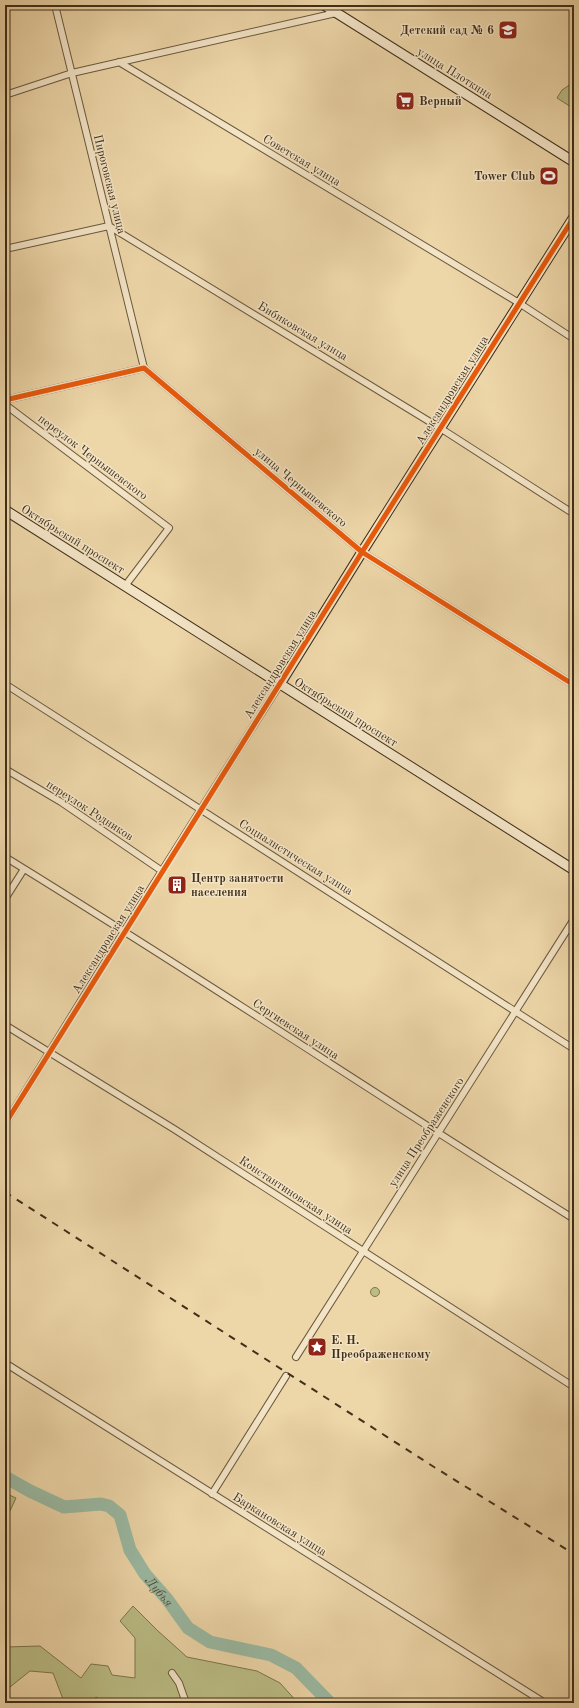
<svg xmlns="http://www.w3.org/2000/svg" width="579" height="1708" font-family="'Old Standard TT',serif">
	<rect width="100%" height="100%" fill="#edd6a8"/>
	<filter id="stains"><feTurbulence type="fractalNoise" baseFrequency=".005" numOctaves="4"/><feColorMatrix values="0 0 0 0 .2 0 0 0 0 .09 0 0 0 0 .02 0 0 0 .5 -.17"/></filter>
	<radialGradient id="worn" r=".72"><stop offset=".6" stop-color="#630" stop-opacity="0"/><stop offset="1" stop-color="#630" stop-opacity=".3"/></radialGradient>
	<path fill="#bbbd85" stroke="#7e7650" d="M574,82V102L571,107L557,98L562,90Z
		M370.5 1292a4.5 4.5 0 1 1 9 0a4.5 4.5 0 1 1-9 0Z
		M5,1493L16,1498L10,1511H5Z
		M133,1606L158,1631L187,1657L257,1671L280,1683L298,1703H104L96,1697L91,1703H61L63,1699L53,1673L30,1671L5,1691V1647L40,1646L81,1678L91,1664L108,1666L112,1675L135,1678V1638L120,1621Z"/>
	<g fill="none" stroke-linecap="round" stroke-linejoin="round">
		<path stroke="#9abaa3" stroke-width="13" id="s1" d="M5,1477L30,1491L64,1507L101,1504L109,1506L120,1515L130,1550L145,1574L167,1599L188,1628L210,1642L271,1655L296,1668L330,1703"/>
		<g stroke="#6b593e" stroke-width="8">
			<path id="street" d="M55,5L144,368
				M119,62L519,303L574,339
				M5,95L72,73L336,13
				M5,249L109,226L440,428L574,514
				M5,400L144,368L362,552L574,685
				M5,402L7,406L169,528L125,586
				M5,684L574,1049
				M5,769L61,802L162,871
				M5,857C197,975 384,1100 574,1219
				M5,899L24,869
				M5,1025L174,1129L574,1387
				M5,1124L124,931L280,684
				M296,1357L574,919
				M5,1363L545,1703
				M212,1494L286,1376
				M172,1673L179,1683L186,1703"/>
		</g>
		<g stroke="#402f1a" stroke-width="11">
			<path id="secondary" d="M324,5L574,162
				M5,510L574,870
				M280,684L362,552L574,217"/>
		</g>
		<use href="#street" stroke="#f3e4c6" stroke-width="6"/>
		<use href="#secondary" stroke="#f3e4c6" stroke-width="9"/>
		<path stroke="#402f1a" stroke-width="2" stroke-dasharray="7 7" stroke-linecap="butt" d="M5,1192L434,1467L574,1554"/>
		<g stroke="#f3e4c6" stroke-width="8">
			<path id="cycleway" d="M5,400L144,368L362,552L574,685
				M5,1124L362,552L574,217"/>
		</g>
		<use href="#cycleway" stroke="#e8590c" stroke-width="5"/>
	</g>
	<defs>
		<g id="school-square" transform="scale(1)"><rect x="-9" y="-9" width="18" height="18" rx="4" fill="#8f2418" stroke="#f3e4c6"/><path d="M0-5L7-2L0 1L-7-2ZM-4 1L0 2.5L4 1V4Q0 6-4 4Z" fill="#fff"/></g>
		<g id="supermarket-square" transform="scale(1)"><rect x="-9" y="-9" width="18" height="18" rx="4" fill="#8f2418" stroke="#f3e4c6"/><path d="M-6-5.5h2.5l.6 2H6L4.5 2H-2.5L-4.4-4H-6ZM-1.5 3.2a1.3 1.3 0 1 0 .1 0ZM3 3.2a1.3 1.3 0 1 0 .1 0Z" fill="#fff"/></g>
		<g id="stadium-square" transform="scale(1)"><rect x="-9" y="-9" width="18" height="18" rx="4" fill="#8f2418" stroke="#f3e4c6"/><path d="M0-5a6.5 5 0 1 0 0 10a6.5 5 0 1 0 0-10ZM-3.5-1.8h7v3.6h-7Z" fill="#fff"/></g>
		<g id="building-square" transform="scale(1)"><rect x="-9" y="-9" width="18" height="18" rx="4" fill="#8f2418" stroke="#f3e4c6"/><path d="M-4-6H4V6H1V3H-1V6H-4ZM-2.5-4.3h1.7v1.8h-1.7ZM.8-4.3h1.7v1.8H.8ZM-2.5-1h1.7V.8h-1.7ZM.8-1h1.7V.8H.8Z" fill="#fff"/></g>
		<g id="sight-square" transform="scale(1)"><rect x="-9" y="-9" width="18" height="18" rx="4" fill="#8f2418" stroke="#f3e4c6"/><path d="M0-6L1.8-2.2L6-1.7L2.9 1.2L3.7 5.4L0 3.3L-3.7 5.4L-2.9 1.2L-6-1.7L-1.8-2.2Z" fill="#fff"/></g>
	</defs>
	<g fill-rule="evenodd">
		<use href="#school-square" x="508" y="30"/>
		<use href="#supermarket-square" x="405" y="101"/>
		<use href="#stadium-square" x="549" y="176"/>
		<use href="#building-square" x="177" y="885"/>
		<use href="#sight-square" x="317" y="1347"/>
	</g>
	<g text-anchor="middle" stroke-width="3" stroke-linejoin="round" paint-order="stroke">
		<g font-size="12" font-weight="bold" fill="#402f1a" stroke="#f3e4c6" text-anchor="start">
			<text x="494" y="34" text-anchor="end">Детский сад № 6</text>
			<text x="419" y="105">Верный</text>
			<text x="535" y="180" text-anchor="end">Tower Club</text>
			<text x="191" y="882">Центр занятости<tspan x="191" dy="14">населения</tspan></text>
			<text x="331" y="1344">Е. Н.<tspan x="331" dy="14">Преображенскому</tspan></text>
		</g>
		<g font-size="12" fill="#402f1a" stroke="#f3e4c6">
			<text transform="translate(455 73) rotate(32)" y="4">улица Плоткина</text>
			<text transform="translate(302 160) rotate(31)" y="4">Советская улица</text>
			<text transform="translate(110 184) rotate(76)" y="4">Пироговская улица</text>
			<text transform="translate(303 331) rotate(31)" y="4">Бибиковская улица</text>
			<text transform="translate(452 390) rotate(-58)" y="4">Александровская улица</text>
			<text transform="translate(93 457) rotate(37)" y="4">переулок Чернышевского</text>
			<text transform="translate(301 487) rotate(40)" y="4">улица Чернышевского</text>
			<text transform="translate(73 539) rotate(32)" y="4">Октябрьский проспект</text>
			<text transform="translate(280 664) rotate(-58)" y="4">Александровская улица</text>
			<text transform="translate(346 712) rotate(32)" y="4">Октябрьский проспект</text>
			<text transform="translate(90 810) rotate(33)" y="4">переулок Родников</text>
			<text transform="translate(296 857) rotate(32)" y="4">Социалистическая улица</text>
			<text transform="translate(108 939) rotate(-58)" y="4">Александровская улица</text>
			<text transform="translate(296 1029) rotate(33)" y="4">Сергиевская улица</text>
			<text transform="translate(426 1132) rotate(-57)" y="4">улица Преображенского</text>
			<text transform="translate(296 1195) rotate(33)" y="4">Константиновская улица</text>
			<text transform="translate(280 1524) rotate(32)" y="4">Баркановская улица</text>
		</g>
		<g font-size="13" font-style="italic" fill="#524b35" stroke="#f3e4c6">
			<text dy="5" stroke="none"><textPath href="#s1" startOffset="213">Лубья</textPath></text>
		</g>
	</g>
	<rect width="579" height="1708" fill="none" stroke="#edd6a8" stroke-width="20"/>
	<rect x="6" y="6" width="567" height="1696" fill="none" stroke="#402f1a" stroke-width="2"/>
	<rect x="10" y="10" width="559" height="1688" fill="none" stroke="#402f1a"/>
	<rect width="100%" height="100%" filter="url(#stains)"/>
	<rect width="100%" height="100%" fill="url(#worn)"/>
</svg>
